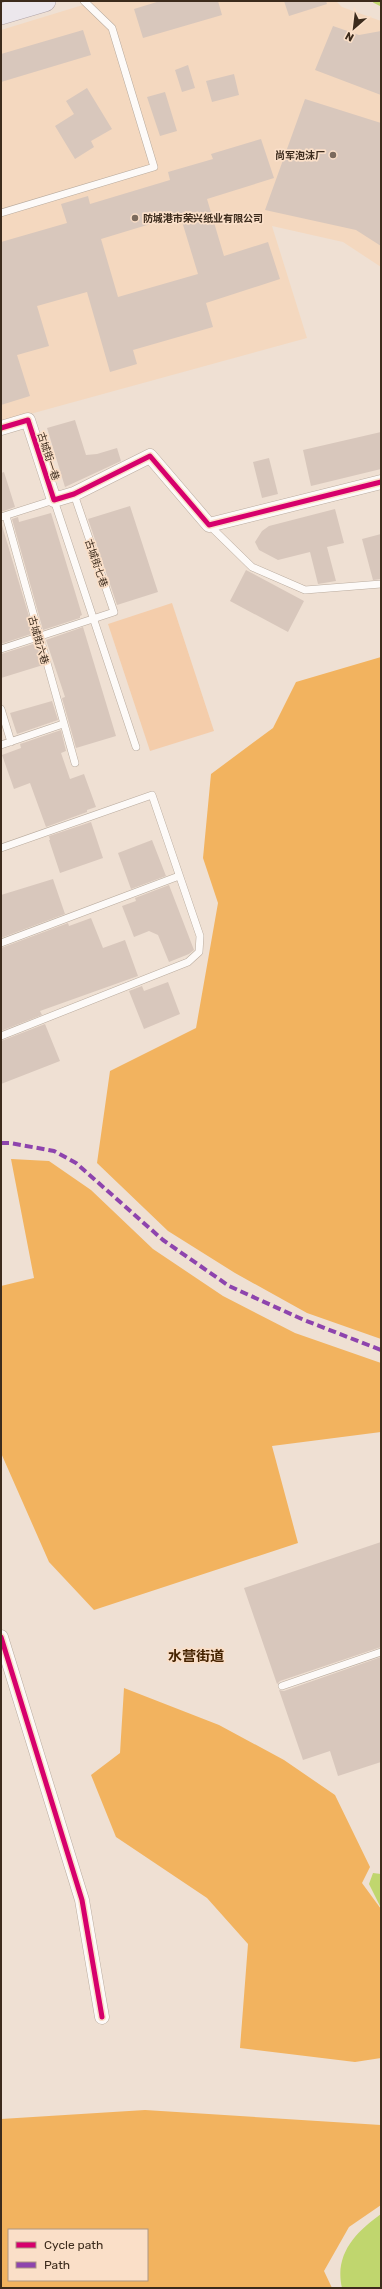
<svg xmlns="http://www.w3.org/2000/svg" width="382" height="2289" font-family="Rubik,'Noto Sans SC',sans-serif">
	<rect width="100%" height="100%" fill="#efe0d3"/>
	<path fill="#f4d8bf" d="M96,1H336L342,7L381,21V267L343,242L272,226L307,338L1,422V30Z"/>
	<path fill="#f4cdab" d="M172,603L214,731L150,751L108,624Z"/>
	<path fill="#f2b35f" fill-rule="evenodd" d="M381,657V1339L307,1313L235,1273L168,1231L97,1163L110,1071L196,1028L218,903L203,858L211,774L273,728L296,682Z
		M11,1159L49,1161L91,1190L153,1249L223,1296L295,1333L381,1363V1432L272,1446L298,1543L94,1610L49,1562L1,1453V1286L34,1278Z
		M124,1688L219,1725L284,1760L335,1795L370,1867L362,1883L381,1909V2058L355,2062L240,2048L248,1944L207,1898L116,1837L91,1775L120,1753Z
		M145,2110L381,2125V2205L349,2227L324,2271L332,2288H1V2119ZM9,2230H147V2280H9Z"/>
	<path fill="#c0d66e" d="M373,1873L381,1874V1908L369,1884Z
		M381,2214V2288H342C334,2254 356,2232 381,2214Z"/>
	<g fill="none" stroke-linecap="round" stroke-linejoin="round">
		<path stroke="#c0d66e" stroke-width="4.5" d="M375,1L381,4"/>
	</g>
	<path fill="#d8c7bc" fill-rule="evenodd" d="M160,1H218L222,15L143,38L134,9Z
		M284,1H326L327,4L289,16Z
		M333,26L359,35L381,31V95L315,70Z
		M83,30L91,55L1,82V54Z
		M188,65L195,88L182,92L175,70Z
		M234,74L239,95L212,102L206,81Z
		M87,88L112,129L91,141L94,147L75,159L55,126L74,114L66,101Z
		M165,92L177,131L160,136L147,97Z
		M305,99L381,123V246L356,230L265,210Z
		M261,139L274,178L207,199L224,256L268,242L280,279L206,303L213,327L133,350L137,364L110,372L87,292L37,306L49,346L17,355L30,396L1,405V242L67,223L61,204L88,196L90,204L170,180L168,172L213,159L211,154ZM180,215L198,274L118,297L101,239Z
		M75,420L86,455L97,454L117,448L121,461L65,487L47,428Z
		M381,432V469L311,486L303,450Z
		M269,458L278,494L262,498L253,462Z
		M4,472L15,507L1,512V473Z
		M130,506L158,592L117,605L88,519Z
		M335,509L344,543L327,547L336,581L318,584L310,552L278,560L259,550L255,542L262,531L269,526Z
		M51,513L82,615L80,616V618L43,630L12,519L18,517L19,522Z
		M1,522L34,633L1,644Z
		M381,534V579L373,580L362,539Z
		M246,570L304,601L288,632L230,601Z
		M83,627L116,736L76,748L62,698L65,697L46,640Z
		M36,643L43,665L1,678V654Z
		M52,701L58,720L17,734L10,713Z
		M61,730L66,751L61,753L70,779L84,774L96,807L87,810V812L46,827L30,783L14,789L2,755L21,748L20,744Z
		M91,822L103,858L60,873L49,840H50L49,836Z
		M152,840L166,876L131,889L118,853Z
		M53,879L65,914L1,938V895Z
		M169,885L194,950L189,954L169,962L158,935L149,931L134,937L122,906L136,901L135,898Z
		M91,918L103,948L125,940L138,976L40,1011L42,1015L1,1031V948L68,923L69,926Z
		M168,982L180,1014L144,1029L129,991L142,986L144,991Z
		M45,1024L60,1061L1,1084V1041Z
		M381,1542V1647L280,1681L277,1684L244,1588Z
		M381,1657V1762L338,1776L330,1751L303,1760L279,1690L284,1691Z"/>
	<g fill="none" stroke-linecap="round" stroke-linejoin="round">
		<g stroke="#b9ab9e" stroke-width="8">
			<path id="lane" d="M1,213L154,167L112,28L84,1
				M6,516L75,763
				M1,517L54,500L136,747
				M209,525L252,567L305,590L381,584
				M1,649L114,612L74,494
				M1,709L11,742
				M1,745L63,724
				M1,848L152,795L200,936L199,952L188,962L1,1036
				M1,943L179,876
				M282,1686L381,1652"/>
		</g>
		<g stroke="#b9ab9e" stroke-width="15">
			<path id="street" d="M1,428L28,420L54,500L74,494L150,456L209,525L381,482
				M1,1637L82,1900L102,2017"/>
		</g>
		<g stroke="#b1a5a9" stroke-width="22">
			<path id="primary" d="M1,14L45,1"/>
		</g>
		<use href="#lane" stroke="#fdfaf8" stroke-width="7"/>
		<use href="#street" stroke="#fdfaf8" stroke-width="14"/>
		<use href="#primary" stroke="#ece7ec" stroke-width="21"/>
		<path stroke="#8e44ad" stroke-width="4" stroke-dasharray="8 4" stroke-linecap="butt" d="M1,1143H10L54,1151L76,1163L163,1240L229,1286L304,1320L381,1350"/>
		<g stroke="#fadfc8" stroke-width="8">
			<path id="cycleway" d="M1,428L28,420L54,500L74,494L150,456L209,525L381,482
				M1,1637L82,1900L102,2017"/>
		</g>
		<use href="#cycleway" stroke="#d6006c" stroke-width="5"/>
	</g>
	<g fill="#7b6a5c" stroke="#fadfc8" stroke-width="1.5">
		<circle cx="333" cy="155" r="4"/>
		<circle cx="135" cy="218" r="4"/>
	</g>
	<g text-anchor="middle" stroke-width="3.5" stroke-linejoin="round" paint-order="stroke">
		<g font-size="10" font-weight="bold" fill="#3c2b1c" stroke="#fadfc8" text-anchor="end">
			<text x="325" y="159">尚军泡沫厂</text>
			<text x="143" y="222" text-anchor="start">防城港市荣兴纸业有限公司</text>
		</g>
		<g font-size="10" fill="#3c2b1c" stroke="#fadfc8">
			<text transform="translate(49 456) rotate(72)" y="4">古城街一巷</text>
			<text transform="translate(97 563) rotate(71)" y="4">古城街七巷</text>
			<text transform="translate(39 640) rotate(74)" y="4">古城街六巷</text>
		</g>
		<g font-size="14" font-weight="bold" fill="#452300" stroke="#fadfc8">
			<text x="196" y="1661">水营街道</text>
		</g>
	</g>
	<rect width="382" height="2289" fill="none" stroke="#3c2b1c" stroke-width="4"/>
	<rect x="8" y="2229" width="140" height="52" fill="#fadfc8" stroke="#ae9783"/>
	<rect x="16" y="2242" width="20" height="6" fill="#d6006c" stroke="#ae9783"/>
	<text x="44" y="2249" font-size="12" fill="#3c2b1c">Cycle path</text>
	<rect x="16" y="2262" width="20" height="6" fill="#8e44ad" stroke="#ae9783"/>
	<text x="44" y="2269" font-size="12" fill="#3c2b1c">Path</text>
	<g transform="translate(354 28) rotate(208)" stroke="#fadfc8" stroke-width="3" paint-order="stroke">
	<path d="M0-3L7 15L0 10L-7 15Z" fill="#3c2b1c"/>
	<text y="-6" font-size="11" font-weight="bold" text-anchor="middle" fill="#3c2b1c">N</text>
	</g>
</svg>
